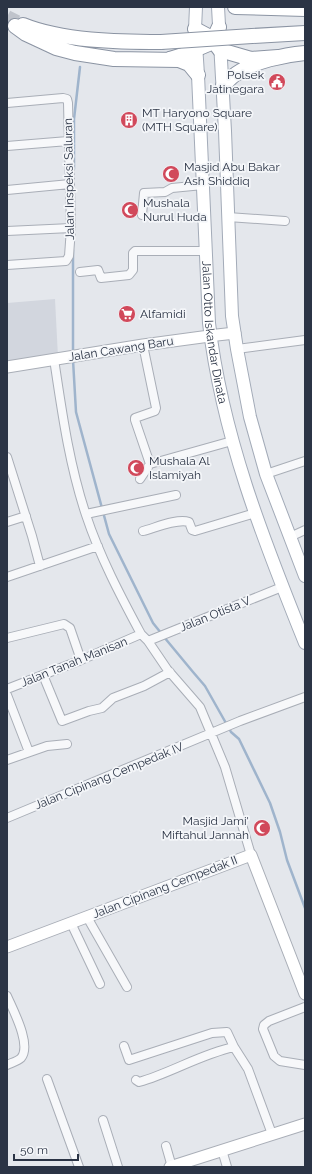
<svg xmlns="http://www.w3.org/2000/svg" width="312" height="1174" font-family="Raleway,sans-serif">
	<rect width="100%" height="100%" fill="#e4e7ec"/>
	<path fill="#d2d6de" d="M55,299L58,357L7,365V303Z"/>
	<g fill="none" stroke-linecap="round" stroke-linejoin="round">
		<path stroke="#9fb4cc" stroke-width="2.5" d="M74,169V119L80,67
			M73,353V250
			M73,360L76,412L109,534L153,623L161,633
			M164,637L193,672L205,686L231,732L239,739L270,803L280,832L287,860L305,908"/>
		<path stroke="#bfc3cb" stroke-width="14" stroke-dasharray="14 7" stroke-linecap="butt" d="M7,17L17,22"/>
		<g stroke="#a9aeb7" stroke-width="10">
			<path id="street" d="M7,103L63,98L67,99L68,103L71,228L69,256L66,261L7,265
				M7,146L68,141
				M7,190L70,184
				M142,215L144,193L165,192L172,188L203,185
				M228,217L285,221
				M7,231L71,228
				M80,272L98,270L101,278L129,275L133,270V253L135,251H205
				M143,345L156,408L155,411L135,418V420L150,464
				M237,349L305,340
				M54,359C62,412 69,464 86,515C100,557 120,595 141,634L148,641L167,669L200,707L225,767L251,855
				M7,457L32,536L40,566
				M266,474L305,461
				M140,479L150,464L232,441
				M86,514L176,495
				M7,522L26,516
				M143,531C155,528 177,518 189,522L192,530L195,531L255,513
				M290,537L305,530
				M7,577L98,546
				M7,638L64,624L70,628L81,660
				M148,641L282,587
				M43,675L62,721L89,711L102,708L113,698L144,686L170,672
				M7,689L81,660L141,634
				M7,695L29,752
				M7,760L47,746L67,744
				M7,818L240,721L305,697
				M87,917L127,987
				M71,923L100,984
				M7,996C13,1010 32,1045 21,1058C18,1061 11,1063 7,1065
				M305,1007L269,1021L264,1025L263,1029L274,1056L280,1061L305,1065
				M124,1046L129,1060L212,1033L227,1032L234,1047L248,1069L272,1134
				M47,1079L79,1167
				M136,1080L139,1082C171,1073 201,1054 234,1047
				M103,1120L118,1167
				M166,1146L172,1167
				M222,1150L227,1167"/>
		</g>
		<g stroke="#a9aeb7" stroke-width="13">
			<path id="secondary" d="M7,367L143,345L217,335L235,333
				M7,947L251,855L305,994
				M170,1167L305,1124"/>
		</g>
		<g stroke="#a3abb8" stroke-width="14">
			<g id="primary">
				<path id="s1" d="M196,7L195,29L198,75L209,323C222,435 263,539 305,643"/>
				<path d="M218,7L225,131L232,316L237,349L250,417L266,474L305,576"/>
			</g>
		</g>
		<g stroke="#8b94a3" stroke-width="16">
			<path id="highway" d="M235,7L305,9
				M23,25C62,41 119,42 161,42
				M15,26L26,34L56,48L75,53L114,59L179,60L189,64L198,75
				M195,29L210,37L220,50L251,59L278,57
				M252,36L305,33
				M170,59L183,55L211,43L213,40L219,27
				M223,86C227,82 231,77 236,74C254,61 284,55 305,53"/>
		</g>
		<use href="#street" stroke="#f7f8fa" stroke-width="8"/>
		<use href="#secondary" stroke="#fff" stroke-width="11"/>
		<use href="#primary" stroke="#fff" stroke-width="12"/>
		<use href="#highway" stroke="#fff" stroke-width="14"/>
		<g stroke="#8b94a3" stroke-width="16" stroke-linecap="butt">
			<path id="highway-bridge" d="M161,42L252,36"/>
		</g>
		<use href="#highway-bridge" stroke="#fff" stroke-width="14"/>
	</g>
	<defs>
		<g id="civic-disc" transform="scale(0.9)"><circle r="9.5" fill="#d1495b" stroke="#f4f6f9"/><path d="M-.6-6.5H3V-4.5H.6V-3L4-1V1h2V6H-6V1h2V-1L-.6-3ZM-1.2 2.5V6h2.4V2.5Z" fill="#fff"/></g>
		<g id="building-disc" transform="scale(0.9)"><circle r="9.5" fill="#d1495b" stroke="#f4f6f9"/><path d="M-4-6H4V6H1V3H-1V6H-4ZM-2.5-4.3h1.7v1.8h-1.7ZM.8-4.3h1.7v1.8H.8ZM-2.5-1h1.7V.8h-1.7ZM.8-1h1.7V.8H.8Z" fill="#fff"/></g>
		<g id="mosque-disc" transform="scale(0.9)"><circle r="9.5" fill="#d1495b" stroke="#f4f6f9"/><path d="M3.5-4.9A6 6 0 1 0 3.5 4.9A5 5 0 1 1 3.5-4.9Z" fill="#fff"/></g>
		<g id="supermarket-disc" transform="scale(0.9)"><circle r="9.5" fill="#d1495b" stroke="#f4f6f9"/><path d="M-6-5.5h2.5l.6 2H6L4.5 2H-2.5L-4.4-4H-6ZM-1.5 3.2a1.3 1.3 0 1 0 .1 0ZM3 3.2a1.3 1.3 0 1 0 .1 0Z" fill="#fff"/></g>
	</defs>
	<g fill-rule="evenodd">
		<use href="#civic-disc" x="277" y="82"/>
		<use href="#building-disc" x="129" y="120"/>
		<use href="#mosque-disc" x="171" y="174"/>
		<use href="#mosque-disc" x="130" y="210"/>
		<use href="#supermarket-disc" x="127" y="314"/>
		<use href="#mosque-disc" x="136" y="468"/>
		<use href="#mosque-disc" x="262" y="828"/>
	</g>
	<g text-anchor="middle" stroke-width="3.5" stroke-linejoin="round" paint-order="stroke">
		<g font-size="12" fill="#2b3445" stroke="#f4f6f9" text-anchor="start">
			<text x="264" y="79" text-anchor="end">Polsek<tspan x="264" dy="14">Jatinegara</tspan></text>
			<text x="142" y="117">MT Haryono Square<tspan x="142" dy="14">(MTH Square)</tspan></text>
			<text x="184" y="171">Masjid Abu Bakar<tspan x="184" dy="14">Ash Shiddiq</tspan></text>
			<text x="143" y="207">Mushala<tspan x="143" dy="14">Nurul Huda</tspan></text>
			<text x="140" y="318">Alfamidi</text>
			<text x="149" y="465">Mushala Al<tspan x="149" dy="14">Islamiyah</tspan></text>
			<text x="249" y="825" text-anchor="end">Masjid Jami'<tspan x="249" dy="14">Miftahul Jannah</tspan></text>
		</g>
		<g font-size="12" fill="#2b3445" stroke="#f4f6f9">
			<text transform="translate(69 179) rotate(-91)" y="4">Jalan Inspeksi Saluran</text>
			<text dy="4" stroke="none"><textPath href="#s1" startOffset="326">Jalan Otto Iskandar Dinata</textPath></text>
			<text transform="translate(121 349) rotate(-9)" y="4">Jalan Cawang Baru</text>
			<text transform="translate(215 614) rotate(-22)" y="4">Jalan Otista V</text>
			<text transform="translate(74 662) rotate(-22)" y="4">Jalan Tanah Manisan</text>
			<text transform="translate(109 776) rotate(-22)" y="4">Jalan Cipinang Cempedak IV</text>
			<text transform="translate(165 887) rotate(-21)" y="4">Jalan Cipinang Cempedak II</text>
		</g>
	</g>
	<rect width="312" height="1174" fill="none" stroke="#2b3445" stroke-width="16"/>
	<path d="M14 1154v6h64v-6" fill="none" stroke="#2b3445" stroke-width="2"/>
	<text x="20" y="1154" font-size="12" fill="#2b3445" stroke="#f4f6f9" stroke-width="3" paint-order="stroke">50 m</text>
</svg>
